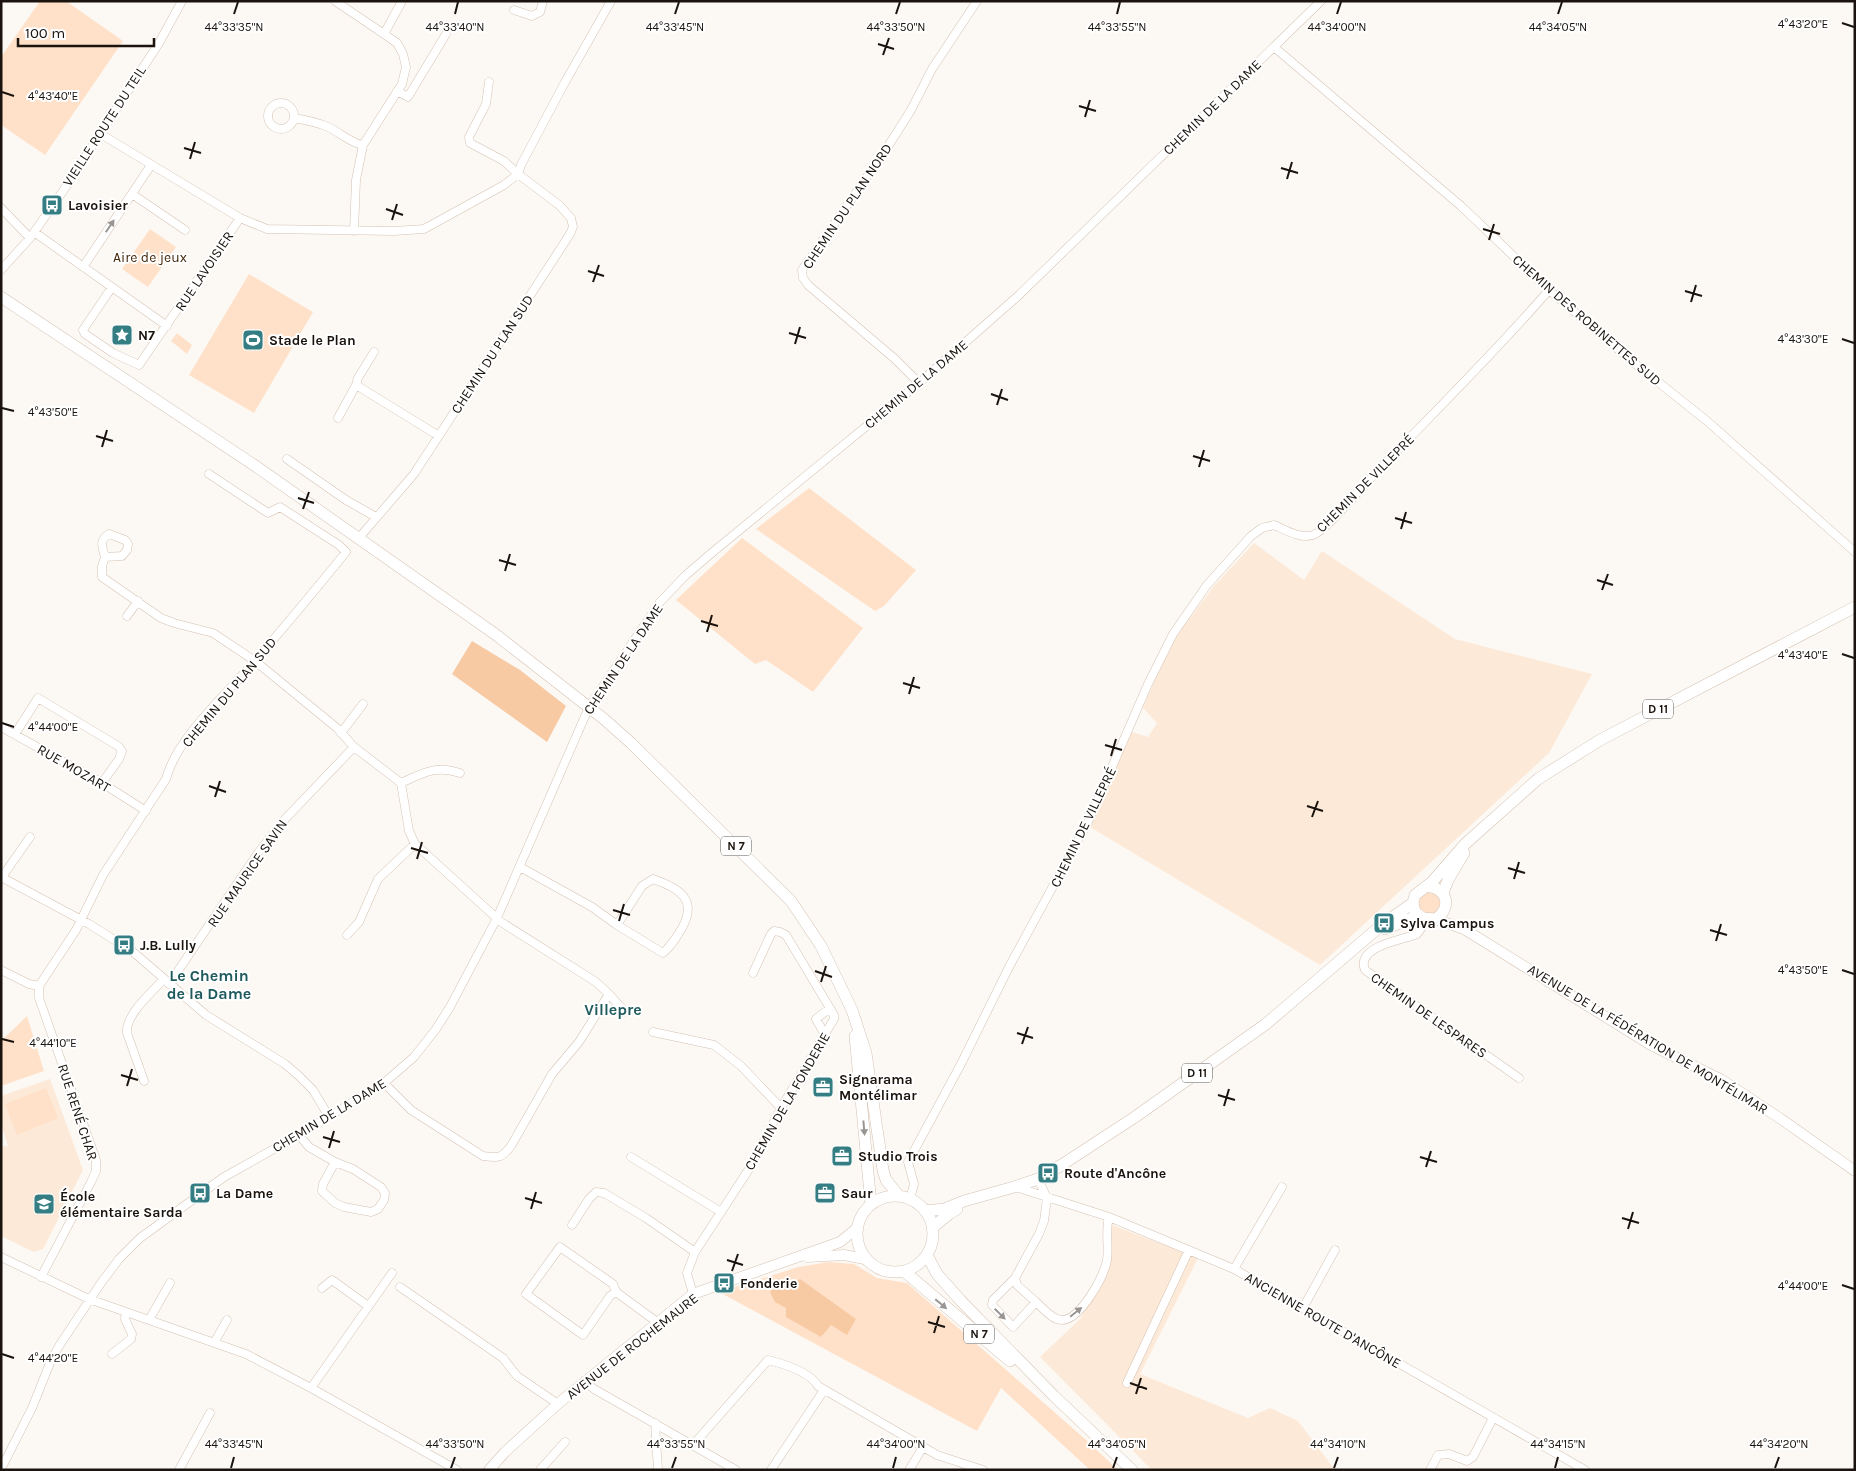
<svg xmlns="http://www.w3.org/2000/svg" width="1856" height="1471" font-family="Karla,sans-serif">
	<rect width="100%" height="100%" fill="#fcf9f5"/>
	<path fill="#fde9d7" d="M1254,543L1304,580L1322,551L1455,639L1592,674L1549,753L1320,965L1090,827L1132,732L1148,737L1157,723L1143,708L1158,673L1178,634L1214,586Z
		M50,1079L83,1170L43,1249L34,1252L1,1236V1146H8L1,1124V1096Z
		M1112,1225L1198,1258L1140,1374L1248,1418L1270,1408L1298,1421L1335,1470H1152L1040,1357L1080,1319L1109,1268Z"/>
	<path fill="#ffe1c9" d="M40,1H66L123,41L45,155L1,125V57Z
		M150,229L176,247L148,287L122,269Z
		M249,274L313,312L254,413L189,375Z
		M177,333L192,345L187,354L171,341Z
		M809,488L916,570L884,606L875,611L756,529Z
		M742,538L863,628L813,692L766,660L755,664L676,600Z
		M1418 904a11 11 0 1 1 22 0a11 11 0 1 1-22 0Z
		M27,1016L44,1071L1,1086V1041Z
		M46,1088L58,1118L17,1135L5,1104Z
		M829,1262L854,1264L877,1278L907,1283L1085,1439L1118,1470H1090L1001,1388L977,1431L719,1292L798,1267Z"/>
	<path fill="#f7caa4" d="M472,641L520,670L566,706L547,742L452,674Z
		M778,1278L788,1286L800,1279L856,1319L847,1335L831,1325L821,1337L786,1317V1308L775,1302L770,1292L773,1288L771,1285Z"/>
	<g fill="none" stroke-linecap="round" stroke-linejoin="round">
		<g stroke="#d4c1b1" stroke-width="9">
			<path id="street" d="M335,1L384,34
				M514,10L532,16L540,12L543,1
				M1274,47L1461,206L1549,290L1633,362L1707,421L1855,552
				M397,91L408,97L446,34
				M268 116a13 13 0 1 1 26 0a13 13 0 1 1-26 0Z
				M294,118C306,120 317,122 328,127C341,133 350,143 363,145
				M99,133L240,218L267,229L394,231L424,229L504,185L518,174L521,165L564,84L611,1
				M132,194L185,230
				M1,208L30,238
				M354,231L356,180L363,145L402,84L406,67L403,54L397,43L384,34L402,1
				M34,232L167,326
				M83,267L151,165
				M1,270L30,238L63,191L159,43L182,1
				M112,287L83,330L85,334L113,353L139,365L240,218
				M374,352L358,378L356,385L439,436
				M918,384L915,379L895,359L808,285L803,278L802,270L887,148L911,110L932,69L977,1
				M338,418L356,385
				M287,459L346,500L376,517
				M358,539L414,474L570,234L573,227L571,218L559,205L518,174L504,161L470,143L469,137L486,104L489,82
				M105,557L122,556L127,550L128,544L125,540L109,534C99,540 102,547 105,557L102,566V577L161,618L174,623L213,633L255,661L337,728L354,747L401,783L409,831L415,844L501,922L596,982L609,994L579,1042L552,1074L511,1146C501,1159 498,1158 483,1156L411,1110L384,1083
				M127,616L138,601
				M1,727L102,783L146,811
				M341,733L363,704
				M15,734L38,698L118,746L122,751L119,759L102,783
				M401,783C423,773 435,765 460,773
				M520,867L592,907L617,925L663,953C672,945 676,938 682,928C698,899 679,888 653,879L642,886L617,925
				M1,877L89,924L132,951L206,1015L285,1064L299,1076L313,1090L329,1117
				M2,877L30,837
				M1428,919L1417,934C1403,940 1355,946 1365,970L1519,1078
				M347,935L359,922L378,879L415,844
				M1,970L29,984L39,986
				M169,984L258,853L286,818L354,747
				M609,994L625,1012
				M653,1032L714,1045L741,1066L781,1108
				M825,1035L816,1019L830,1008
				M144,1081L127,1033C125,1015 152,992 164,979
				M299,1135L309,1147L335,1162L323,1184L322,1191L335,1203L344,1207L371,1212L378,1209L384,1200L385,1193L381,1187L353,1169L335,1162
				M631,1157L721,1212
				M1016,1187L1109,1217L1234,1269L1585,1470
				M910,1199L914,1184L908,1162L961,1064L1009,967L1088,822L1148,684L1173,634L1207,585L1251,536L1262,528L1274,525C1286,530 1300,539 1313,535C1327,530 1358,491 1370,479C1430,416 1492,356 1549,290
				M572,1225L589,1199L596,1192L604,1193L646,1218L695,1252
				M1,1257L89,1299L246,1354L311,1388L457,1470
				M1234,1269L1282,1187
				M41,1277L91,1182L96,1171V1160L39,998V986L76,930L103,875L166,779C177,737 227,694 255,661C286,625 316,589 346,552L339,545L280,507L268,513L209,474
				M1015,1278L1017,1285L1036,1302L1013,1327L992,1305L993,1300L1015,1278L1039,1234L1044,1221L1047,1198L1038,1179
				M400,1287L503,1358L517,1376L558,1404
				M322,1288L332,1280L368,1306
				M616,1292L610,1296L583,1335L526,1294L560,1247L613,1284L616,1292L657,1322
				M693,1294L687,1273L695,1252L749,1169L781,1108L834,1019V1015L786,935L780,932L774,931L771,934L753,973
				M1036,1302C1043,1308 1052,1320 1062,1320C1080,1320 1104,1277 1107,1260C1109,1246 1105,1231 1109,1217
				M1303,1308L1335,1250
				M149,1320L170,1283
				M214,1343L227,1320
				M112,1354L131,1339L132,1334L125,1319L126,1312
				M584,1381L594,1389L736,1470
				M1127,1383L1189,1250
				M311,1388L392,1273
				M655,1423L658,1470
				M693,1445L768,1360C784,1364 810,1372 818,1386L937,1455L983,1470
				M1,1469L32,1408L50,1363L59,1346L101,1283L119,1259L140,1238L224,1177L299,1135L384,1083L414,1057L436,1029L450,1007L497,918L589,707L660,602L686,575L714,551L918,384L1018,296L1321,1
				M179,1470L210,1413
				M540,1470L565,1442
				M771,1470L824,1390
				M909,1470L923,1447
				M1430,1470L1438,1455L1449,1454L1467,1461L1473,1457L1493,1418"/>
		</g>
		<g stroke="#d4c1b1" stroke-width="11">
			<path id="secondary" d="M1435,919L1464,929L1651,1045L1722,1080L1781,1119L1855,1171
				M807,1257L844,1255L865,1259
				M489,1470L505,1452L560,1402L693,1294L840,1242L857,1228"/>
		</g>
		<g stroke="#d4c1b1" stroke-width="12">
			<path id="primary" d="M1,297L254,465L495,634L604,719L631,743L791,901L821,946L852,1010L866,1053L883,1170L886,1180L899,1196
				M1425,887C1446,885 1454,908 1435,919L1423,918L1415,912L1413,903L1415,895L1432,882L1465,844L1538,779L1600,740L1855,607
				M1443,893L1448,880L1464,853
				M1385,929L1419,915
				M855,1036L871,1204
				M857 1234a38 38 0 1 1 76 0a38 38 0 1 1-76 0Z
				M926,1211L944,1209L964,1201L1014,1187L1038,1179L1060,1166L1135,1117L1266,1024L1384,923L1413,903
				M933,1227L949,1214L957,1209
				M927,1255L937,1274L961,1301L1054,1396L1132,1470
				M905,1272L1010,1361"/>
		</g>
		<use href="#street" stroke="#fff" stroke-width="8"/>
		<use href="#secondary" stroke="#fff" stroke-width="10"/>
		<use href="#primary" stroke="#fff" stroke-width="11"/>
	</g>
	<defs><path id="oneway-solid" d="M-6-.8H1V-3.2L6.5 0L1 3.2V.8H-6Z" transform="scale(1.25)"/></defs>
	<g fill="#989593">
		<use href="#oneway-solid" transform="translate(110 226) rotate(-56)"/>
		<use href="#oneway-solid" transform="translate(864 1128) rotate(85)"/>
		<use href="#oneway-solid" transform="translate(941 1304) rotate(40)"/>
		<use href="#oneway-solid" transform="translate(1076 1312) rotate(-39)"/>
		<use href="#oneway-solid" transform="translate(1000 1314) rotate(45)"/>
	</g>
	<path fill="none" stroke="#1a130e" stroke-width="2" d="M234,14L238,2M455,14L458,2M675,14L679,2M896,14L900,2M1117,14L1120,2M1337,14L1341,2M1558,14L1562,2M1842,23L1854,27M878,44L894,49M883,55L889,38M2,92L14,96M1079,106L1096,111M1085,117L1090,100M184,148L201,153M190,159L195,142M1281,168L1298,173M1287,179L1292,162M386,209L403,215M392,220L397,204M1483,229L1500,234M1489,240L1494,224M588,271L604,276M593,282L599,265M1685,291L1702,296M1691,302L1696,285M789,333L806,338M1842,339L1854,343M795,344L800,327M991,394L1008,400M997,405L1002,389M2,408L14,411M96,436L113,441M102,447L107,430M1193,456L1210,461M1199,467L1204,450M298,498L314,503M303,509L309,492M1395,518L1412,523M1401,529L1406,512M499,560L516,565M505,571L510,554M1597,580L1613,585M1602,590L1608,574M701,621L718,626M707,632L712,615M1842,654L1854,658M903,683L920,688M909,694L914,677M2,723L14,727M1105,745L1122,750M1111,756L1116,739M209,786L226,792M215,797L220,781M1307,806L1323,811M1312,817L1318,801M411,848L428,853M417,859L422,842M1508,868L1525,873M1514,879L1519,862M613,910L630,915M619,921L624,904M1710,930L1727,935M1716,941L1721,924M1842,970L1854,974M815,971L832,977M821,982L826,966M1017,1033L1033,1038M2,1039L14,1042M1022,1044L1028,1027M121,1075L138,1080M127,1086L132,1069M1218,1095L1235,1100M1224,1106L1229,1089M323,1137L340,1142M329,1148L334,1131M1420,1157L1437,1162M1426,1167L1431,1151M525,1198L542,1203M531,1209L536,1192M1622,1218L1639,1223M1628,1229L1633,1212M727,1260L743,1265M732,1271L738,1254M1842,1285L1854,1289M928,1322L945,1327M934,1333L939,1316M2,1354L14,1358M1130,1383L1147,1389M1136,1394L1141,1378M231,1468L234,1457M451,1468L455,1457M672,1468L676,1457M893,1468L896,1457M1113,1468L1117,1457M1334,1468L1338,1457M1555,1468L1558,1457M1775,1468L1779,1457"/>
	<defs>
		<g id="bus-square" transform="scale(1.125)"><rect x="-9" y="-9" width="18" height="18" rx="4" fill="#347d82" stroke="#fff"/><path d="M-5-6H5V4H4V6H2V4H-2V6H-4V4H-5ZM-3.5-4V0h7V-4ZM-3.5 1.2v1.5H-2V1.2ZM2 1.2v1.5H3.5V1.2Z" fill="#fff"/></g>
		<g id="sight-square" transform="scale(1.125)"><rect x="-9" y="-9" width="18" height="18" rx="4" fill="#347d82" stroke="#fff"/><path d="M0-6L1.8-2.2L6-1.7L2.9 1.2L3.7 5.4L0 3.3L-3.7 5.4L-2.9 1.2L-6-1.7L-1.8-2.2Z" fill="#fff"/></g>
		<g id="stadium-square" transform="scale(1.125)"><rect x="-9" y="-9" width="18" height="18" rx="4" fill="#347d82" stroke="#fff"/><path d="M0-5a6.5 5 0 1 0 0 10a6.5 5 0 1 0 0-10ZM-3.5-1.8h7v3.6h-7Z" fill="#fff"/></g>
		<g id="office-square" transform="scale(1.125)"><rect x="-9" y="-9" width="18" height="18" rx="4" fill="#347d82" stroke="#fff"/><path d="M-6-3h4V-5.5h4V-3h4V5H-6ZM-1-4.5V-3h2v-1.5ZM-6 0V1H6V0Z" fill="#fff"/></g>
		<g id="school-square" transform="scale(1.125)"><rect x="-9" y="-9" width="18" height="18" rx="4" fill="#347d82" stroke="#fff"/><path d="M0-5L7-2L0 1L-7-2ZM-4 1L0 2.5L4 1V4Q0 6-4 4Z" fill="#fff"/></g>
	</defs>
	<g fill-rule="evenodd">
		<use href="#bus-square" x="52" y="205"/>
		<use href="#sight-square" x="122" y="335"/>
		<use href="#stadium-square" x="253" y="340"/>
		<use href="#bus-square" x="1384" y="923"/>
		<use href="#bus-square" x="124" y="945"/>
		<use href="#office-square" x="823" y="1087"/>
		<use href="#office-square" x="842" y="1156"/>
		<use href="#bus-square" x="1048" y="1173"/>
		<use href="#bus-square" x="200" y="1193"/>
		<use href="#office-square" x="825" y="1193"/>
		<use href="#school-square" x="44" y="1204"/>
		<use href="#bus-square" x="724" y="1283"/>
	</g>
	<g text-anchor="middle" stroke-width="4" stroke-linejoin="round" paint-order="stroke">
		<g fill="#fff" stroke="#5f5a56" stroke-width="1">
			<rect x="1643" y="699.5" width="30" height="19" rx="4"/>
			<rect x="721" y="836.5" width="30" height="19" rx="4"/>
			<rect x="1182" y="1063.5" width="30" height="19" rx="4"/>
			<rect x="964" y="1324.5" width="30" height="19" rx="4"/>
		</g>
		<g font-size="12" font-weight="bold" fill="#1a130e">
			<text x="1658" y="713">D 11</text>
			<text x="736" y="850">N 7</text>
			<text x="1197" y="1077">D 11</text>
			<text x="979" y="1338">N 7</text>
		</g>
		<g font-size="14" fill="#1a130e" stroke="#fff">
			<text transform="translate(1212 107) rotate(-44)" y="5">CHEMIN DE LA DAME</text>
			<text transform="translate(104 126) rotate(-57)" y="5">VIEILLE ROUTE DU TEIL</text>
			<text transform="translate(847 206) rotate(-56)" y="5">CHEMIN DU PLAN NORD</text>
			<text transform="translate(204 271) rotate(-56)" y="5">RUE LAVOISIER</text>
			<text transform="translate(1587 320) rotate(41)" y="5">CHEMIN DES ROBINETTES SUD</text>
			<text transform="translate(492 354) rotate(-57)" y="5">CHEMIN DU PLAN SUD</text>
			<text transform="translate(916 384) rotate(-40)" y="5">CHEMIN DE LA DAME</text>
			<text transform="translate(1365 483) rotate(-45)" y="5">CHEMIN DE VILLEPRÉ</text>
			<text transform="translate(623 659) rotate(-56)" y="5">CHEMIN DE LA DAME</text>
			<text transform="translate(229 692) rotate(-50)" y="5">CHEMIN DU PLAN SUD</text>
			<text transform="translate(74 768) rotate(30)" y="5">RUE MOZART</text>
			<text transform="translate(1083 827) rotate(-64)" y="5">CHEMIN DE VILLEPRÉ</text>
			<text transform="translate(247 873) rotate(-55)" y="5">RUE MAURICE SAVIN</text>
			<text transform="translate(1429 1015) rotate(35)" y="5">CHEMIN DE LESPARES</text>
			<text transform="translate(1648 1039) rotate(31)" y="5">AVENUE DE LA FÉDÉRATION DE MONTÉLIMAR</text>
			<text transform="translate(787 1101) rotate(-60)" y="5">CHEMIN DE LA FONDERIE</text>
			<text transform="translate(78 1112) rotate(72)" y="5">RUE RENÉ CHAR</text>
			<text transform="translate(329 1115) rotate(-31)" y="5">CHEMIN DE LA DAME</text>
			<text transform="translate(1323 1320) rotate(30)" y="5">ANCIENNE ROUTE D'ANCÔNE</text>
			<text transform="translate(632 1346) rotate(-38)" y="5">AVENUE DE ROCHEMAURE</text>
		</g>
		<g font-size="14" font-weight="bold" fill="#1a130e" stroke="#fff" text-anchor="start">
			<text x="68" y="210">Lavoisier</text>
			<text x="138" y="340">N7</text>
			<text x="269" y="345">Stade le Plan</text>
			<text x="1400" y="928">Sylva Campus</text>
			<text x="140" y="950">J.B. Lully</text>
			<text x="839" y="1084">Signarama<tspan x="839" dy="16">Montélimar</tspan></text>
			<text x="858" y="1161">Studio Trois</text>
			<text x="1064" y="1178">Route d'Ancône</text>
			<text x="216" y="1198">La Dame</text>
			<text x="841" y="1198">Saur</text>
			<text x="60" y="1201">École<tspan x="60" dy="16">élémentaire Sarda</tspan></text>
			<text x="740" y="1288">Fonderie</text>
		</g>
		<g font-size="14" fill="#452709" stroke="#fff">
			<text x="150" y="262">Aire de jeux</text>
		</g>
		<g font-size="16" font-weight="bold" fill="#1f5a5d" stroke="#fff">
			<text x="209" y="981">Le Chemin<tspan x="209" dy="18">de la Dame</tspan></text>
			<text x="613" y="1015">Villepre</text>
		</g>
	</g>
	<g font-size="12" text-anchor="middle" fill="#1a130e" stroke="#fff" stroke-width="4" stroke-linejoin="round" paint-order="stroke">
		<text x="1803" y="28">4°43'20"E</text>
		<text x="234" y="31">44°33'35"N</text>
		<text x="455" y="31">44°33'40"N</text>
		<text x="675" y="31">44°33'45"N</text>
		<text x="896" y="31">44°33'50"N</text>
		<text x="1117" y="31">44°33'55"N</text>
		<text x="1337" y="31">44°34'00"N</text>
		<text x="1558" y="31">44°34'05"N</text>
		<text x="53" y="100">4°43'40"E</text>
		<text x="1803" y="343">4°43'30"E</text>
		<text x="53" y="416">4°43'50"E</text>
		<text x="1803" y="659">4°43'40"E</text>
		<text x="53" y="731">4°44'00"E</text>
		<text x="1803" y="974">4°43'50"E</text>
		<text x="53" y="1047">4°44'10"E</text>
		<text x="1803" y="1290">4°44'00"E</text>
		<text x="53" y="1362">4°44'20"E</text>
		<text x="234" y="1448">44°33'45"N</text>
		<text x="455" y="1448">44°33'50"N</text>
		<text x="676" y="1448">44°33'55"N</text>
		<text x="896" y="1448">44°34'00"N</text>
		<text x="1117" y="1448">44°34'05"N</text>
		<text x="1338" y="1448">44°34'10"N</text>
		<text x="1558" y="1448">44°34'15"N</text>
		<text x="1779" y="1448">44°34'20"N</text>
	</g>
	<rect width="1856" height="1471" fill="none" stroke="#1a130e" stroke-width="5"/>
	<path d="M18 38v8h136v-8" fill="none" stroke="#1a130e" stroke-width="2.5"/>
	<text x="25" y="38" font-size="15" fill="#1a130e" stroke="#ffffff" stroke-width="4" paint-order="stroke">100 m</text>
</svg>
